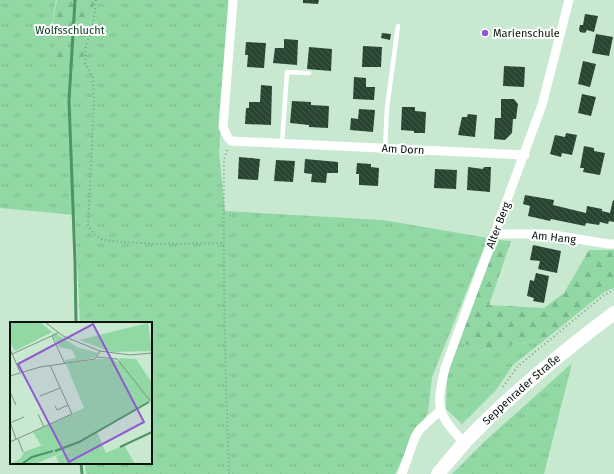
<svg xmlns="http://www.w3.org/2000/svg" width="614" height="474" font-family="'Fira Sans',sans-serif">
	<defs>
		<pattern id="grass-tufts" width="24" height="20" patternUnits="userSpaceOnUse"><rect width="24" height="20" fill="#91d8a5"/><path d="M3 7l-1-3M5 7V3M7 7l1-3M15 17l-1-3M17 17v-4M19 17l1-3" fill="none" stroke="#7cb88d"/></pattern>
		<pattern id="forest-firs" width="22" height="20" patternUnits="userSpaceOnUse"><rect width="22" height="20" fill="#91d8a5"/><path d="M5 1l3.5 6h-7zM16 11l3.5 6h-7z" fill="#7cb88d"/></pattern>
		<pattern id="building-back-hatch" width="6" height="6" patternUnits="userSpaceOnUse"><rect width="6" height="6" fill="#294531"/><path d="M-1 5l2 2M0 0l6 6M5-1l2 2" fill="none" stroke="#455c4c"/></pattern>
	</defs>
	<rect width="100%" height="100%" fill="#c8e9d0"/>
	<path fill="url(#grass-tufts)" d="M0,0H56L51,30L82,71L95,0H230L219,152L225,211L383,220L488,238L432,377L428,413L415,433L395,474H86L85,463H151V323H80L75,215L0,208Z
		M547,338L513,365L496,390L462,424L446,409L447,375L459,341L482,351Z
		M572,363L544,474H452L485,441Z"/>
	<path fill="url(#forest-firs)" d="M57,0H95L82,71L56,59L51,30Z
		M498,240L511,241L489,305L544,308L564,293L589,250H614V288L604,292L547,338L482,351L459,341Z"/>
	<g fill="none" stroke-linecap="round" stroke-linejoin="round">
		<path stroke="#4e9565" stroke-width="3" d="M75,0L69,101L75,261L76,323
			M81,463L82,474"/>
	</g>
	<path fill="url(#building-back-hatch)" d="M303,0H319L318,4L303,3Z
		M585,14L598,16L594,32L587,30L585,33L580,32L579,29L580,25H583Z
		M382,33L391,34L390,40L381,38Z
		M596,34L613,37L609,56L592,53Z
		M284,39L298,40L297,65L273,63L275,48H284Z
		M246,42L266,43L264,68L247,67L248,55H245Z
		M363,46L382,47L381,67H362Z
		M309,47L332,49L331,71L307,69Z
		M583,61L596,64L590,87L578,84Z
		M504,66L525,67L524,87L503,86Z
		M354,77L366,78V87H375L374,100L353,99Z
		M261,85L272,86L271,125L245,124L246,108H249V102H260Z
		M582,94L596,97L591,116L578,113Z
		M501,99H514L518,104L516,119H513L512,133L505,140L494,139L495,118H501Z
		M292,101L311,102V105L329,106L328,128L309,127V125L290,123Z
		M402,107H415V111L426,112L425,133H414V131L401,130Z
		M359,109L375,110L373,132L350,130L351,118L358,119Z
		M468,114L477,115L475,137L458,135L462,117H467Z
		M566,133L577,135L572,155L562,153L561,157L550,154L555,135L565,137Z
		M584,146L594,148V151L605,153L600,175L583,172L584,168H580Z
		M239,157L260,159L258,180L238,179Z
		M305,159L338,162V173H327L326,183L311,182L312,174L304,173Z
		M276,160L295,161L293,182L274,181Z
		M357,163L371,164V167L379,168L378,186L359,185V174H356Z
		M468,167L483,169L484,167H491L490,192L467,190Z
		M435,169L457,170L456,189L434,188Z
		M525,195L554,200L553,205L586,213L587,206L602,209V211L610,213L613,200L614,201V222L609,221L608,224L600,222L599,225L586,223L585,226L551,219L550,221L528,216L530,206L523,204Z
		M533,245L561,251L557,273L538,269L540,261L530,260Z
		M536,273L549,276L544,303L533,301L534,298L527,296L530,280L534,281Z"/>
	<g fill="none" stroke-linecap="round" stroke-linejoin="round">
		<path stroke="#839c89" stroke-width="2" stroke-dasharray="1 3" stroke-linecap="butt" d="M96,0L94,17L86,47L85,63L93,78L94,100L88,226L94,234L103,240L123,242L160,244L223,243
			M227,150L224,160C223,265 225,369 229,474
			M503,387L517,367L523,362L604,295L614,290"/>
		<path stroke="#fff" stroke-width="4.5" d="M282,143L287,72L309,73
			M385,148L387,108L398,26"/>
		<path stroke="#fff" stroke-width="9" d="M233,0L223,127L227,136L231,141L525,155
			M494,234H548L608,244H614
			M464,443C436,412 436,408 445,368L542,105L569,0
			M402,474L415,437L420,429L440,411"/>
		<path stroke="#fff" stroke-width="14" id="s1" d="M438,474C447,463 456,452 466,441C511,394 562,352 614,313"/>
	</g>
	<circle fill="#925ad2" stroke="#fff" stroke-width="1.5" cx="485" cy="33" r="4"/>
	<g text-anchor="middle" stroke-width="4" stroke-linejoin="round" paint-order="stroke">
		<g font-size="11" fill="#003717" stroke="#fff">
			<text x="70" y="34">Wolfsschlucht</text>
		</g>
		<g font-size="11" fill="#09140c" stroke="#fff" text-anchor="start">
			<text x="493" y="37">Marienschule</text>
		</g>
		<g font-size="11" fill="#09140c" stroke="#fff">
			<text transform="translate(403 149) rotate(3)" y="4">Am Dorn</text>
			<text transform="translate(498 225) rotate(-69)" y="4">Alter Berg</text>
			<text transform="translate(554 237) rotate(6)" y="4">Am Hang</text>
			<text dy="4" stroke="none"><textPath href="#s1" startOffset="119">Seppenrader Straße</textPath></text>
		</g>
	</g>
	<g transform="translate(10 322)">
		<rect width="142" height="142" fill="#c8e9d0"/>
		<path d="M138,1L142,29L102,30L69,18ZM67,25L88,31L86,35L75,38ZM109,36L126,37L142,61V81L140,79L87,110L96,131L114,123L125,142H49L46,134L60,129L35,122L31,123L23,110L74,86L56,42L89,37H102L110,41Z" fill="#91d8a5"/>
		<path d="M45,11L67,25L75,38L55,41V38L66,36L62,28L49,25L42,12ZM47,120L50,125L64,121V126L25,142H1L11,136L14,130L35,122Z" fill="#91d8a5"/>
		<path d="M0,0H30L42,10L5,29L0,20Z" fill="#91d8a5"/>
		<path fill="none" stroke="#4e9565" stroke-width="2" d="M110,125L142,110M45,129L69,120L139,80M12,142L22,135L43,129"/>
		<path fill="none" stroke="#7c9482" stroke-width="1" d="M35,0L53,14L90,29L120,33L142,31M42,14L55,42M0,27L10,50M0,33L48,11M87,35L107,37L142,81M0,54L30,45L85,37L90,29M0,70L6,83M30,74L50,66M45,84L47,88L58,83M28,92L34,105M0,100L6,117M0,101L14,95M8,117L13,130M0,120L62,92L40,43"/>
		<path fill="#925ad2" fill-opacity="0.15" stroke="#925ad2" stroke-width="2" d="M83,2L134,100L59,140L8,42Z"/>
		<rect width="142" height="142" fill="none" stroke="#09140c" stroke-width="2"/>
	</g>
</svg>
